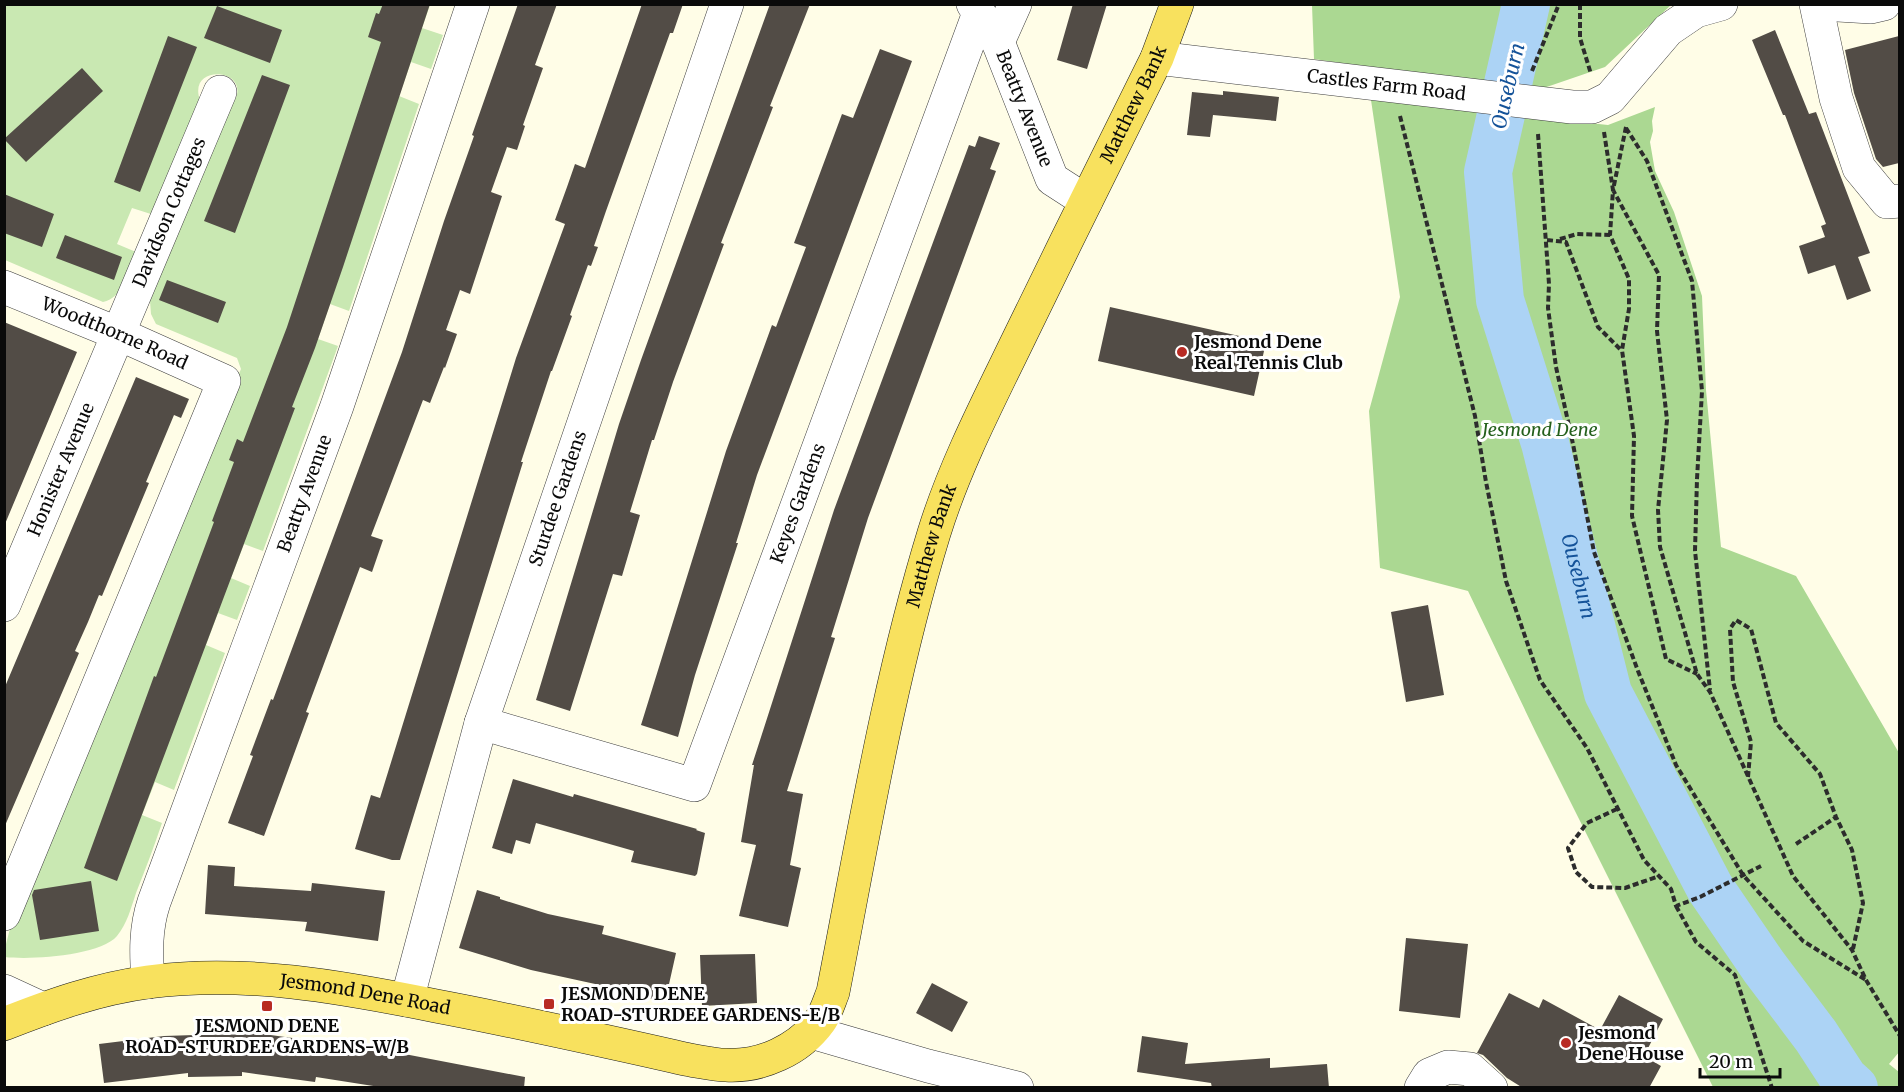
<svg xmlns="http://www.w3.org/2000/svg" width="1904" height="1092" font-family="Merriweather,serif">
	<rect width="100%" height="100%" fill="#fffde7"/>
	<path fill="#c9e8b2" d="M4,5H430L422,28L443,35L431,69L411,62L399,96L419,104L349,311L330,304L318,339L338,346L263,551L244,544L231,578L250,586L237,620L218,613L206,645L225,653L174,790L155,782L142,815L162,823C154,847 145,870 136,893C131,908 127,924 117,936C100,956 30,960 5,957V948L14,913L241,369L237,358L156,324L151,314L150,301L231,106C259,69 186,61 200,100L154,215L132,208L117,244L136,252C129,269 124,298 103,302L5,260Z"/>
	<path fill="#abd892" d="M1312,5H1671L1605,67L1532,92L1314,59Z
		M1371,100L1608,125L1655,107L1652,121L1653,131L1650,142L1655,171L1674,212L1702,296L1706,390L1721,547L1796,576L1899,753L1900,1051L1889,1064L1899,1072V1087H1713L1536,733L1468,591L1380,568L1369,411L1400,297Z"/>
	<g fill="none" stroke-linecap="round" stroke-linejoin="round">
		<path stroke="#acd3f5" stroke-width="48" id="s1" d="M1526,4L1488,172L1500,300L1545,443L1608,693L1710,888L1764,967L1816,1036L1844,1079L1854,1088"/>
	</g>
	<path fill="#524c46" d="M383,4H430L343,267L315,348L292,407L295,408L117,881L84,868L154,676L156,677L214,522L212,521L234,462L229,460L237,439L243,442L287,327L381,42L368,37L376,13L379,14Z
		M518,4H557L535,65L543,68L523,125L525,126L517,150L507,147L491,192L502,196L470,294L460,290L446,330L457,334L445,368L444,367L430,403L423,400L371,536L383,540L372,572L360,567L306,712L309,713L264,836L228,823L253,756L250,755L271,699L273,700L402,352L444,221L474,136L472,135Z
		M642,4H683L673,33H670L606,211L594,246L598,247L591,266L588,265L570,315L572,316L552,371H551L521,462H523L400,860H392L355,849L371,795L380,798L516,358L565,224L555,220L567,187L575,164L585,168Z
		M770,4H810L770,106L773,107L721,243L724,244L673,382L654,440H652L630,512L640,515L622,576L613,574L570,711L536,700L619,424L641,360Z
		M1073,4H1107L1087,69L1057,60Z
		M217,6L282,30L270,63L204,38Z
		M1775,30L1809,114L1816,112L1870,253L1858,257L1871,291L1847,300L1835,265L1808,274L1799,246L1825,237L1821,226L1826,224L1785,115H1783L1752,40Z
		M168,36L197,47L140,192L114,182Z
		M1899,36V163L1883,167L1876,159L1854,93L1845,50Z
		M880,49L912,61L757,475L736,543H738L695,675L678,737L641,725L726,451L772,325L776,327L806,247L794,243L842,114L853,118Z
		M82,68L103,91L26,162L4,139Z
		M262,75L290,85L235,233L204,221Z
		M1223,91L1279,97L1276,121L1213,115L1210,137L1187,135L1192,92L1223,95Z
		M979,136L1000,143L990,169L996,171L868,518L831,637L835,638L787,791L803,794L790,865L801,868L788,927L739,916L756,845L741,842L754,765H752L834,510L969,145L975,147Z
		M4,194L54,214L42,247L4,233Z
		M65,235L122,257L114,280L56,258Z
		M167,280L226,302L218,323L159,300Z
		M1110,307L1266,342L1254,396L1098,361Z
		M4,322L77,352L5,524H4Z
		M136,377L189,399L181,418L174,415L146,482L149,483L102,596L99,595L88,622L75,651L79,653L4,828V689Z
		M1428,605L1444,695L1406,702L1391,612Z
		M513,779L573,797L574,794L697,829L696,830L705,833L697,874L695,876L631,862L634,851L536,823L530,844L516,840L512,854L492,848Z
		M208,865L235,867L234,886L311,891L312,883L385,891L378,941L305,931L307,922L205,914Z
		M91,881L99,931L40,940L32,895L34,890Z
		M477,890L500,897V899L548,914L604,926L602,934L676,953L665,1002L609,988V987L531,970L459,948Z
		M1406,938L1468,944L1460,1018L1399,1011Z
		M755,954L757,1003L702,1006L700,955Z
		M932,983L968,1002L952,1032L916,1013Z
		M1509,993L1539,1008L1543,999L1600,1030L1619,995L1663,1019L1644,1056L1661,1066L1649,1088H1523L1507,1078L1483,1055L1477,1053Z
		M256,1033L394,1052L525,1077L524,1088H386L316,1077L315,1082L242,1072V1076L188,1077V1073L104,1083L99,1044L164,1036Z
		M1142,1036L1188,1043L1185,1064L1270,1058V1068L1327,1064L1329,1088H1212L1211,1083L1137,1072Z"/>
	<g fill="none" stroke-linecap="round" stroke-linejoin="round">
		<g stroke="#3d3d3d" stroke-width="34">
			<g id="minor">
				<path id="s2" d="M973,4L998,42L1052,179L1086,201"/>
				<path d="M1816,4L1836,98L1859,168L1887,202L1900,201"/>
				<path d="M1821,4L1871,7L1884,4"/>
				<path d="M998,42L1015,4"/>
				<path id="s3" d="M1157,58L1572,107H1592L1610,98L1668,30L1696,11L1721,4"/>
				<path id="s4" d="M4,287L119,334L224,381L4,914"/>
				<path id="s5" d="M4,605L220,92"/>
				<path id="s6" d="M481,723L694,785L979,13"/>
				<path id="s7" d="M148,982C146,954 145,929 154,902L337,406L473,4"/>
				<path d="M4,991L43,1009"/>
				<path id="s8" d="M407,1000L481,723L727,4"/>
				<path d="M811,1032L928,1066L1017,1088"/>
				<path d="M1421,1088L1429,1075L1448,1067L1470,1069L1491,1088"/>
			</g>
		</g>
		<g stroke="#1b1b1b" stroke-width="34">
			<g id="major">
				<path id="s9" d="M4,1024C52,1005 97,989 148,982C244,969 342,987 436,1006C521,1022 605,1041 690,1060C702,1062 714,1065 726,1065C761,1067 799,1050 820,1021C826,1013 829,1002 833,992C863,839 888,683 934,533C955,465 989,400 1020,336C1065,243 1111,151 1157,58L1177,4"/>
			</g>
		</g>
		<path stroke="#2c2c2c" stroke-width="4" stroke-dasharray="6 3" stroke-linecap="butt" d="M1580,4V38L1591,74
			M1532,71L1559,4
			M1400,116L1475,416L1486,482L1506,581L1540,680L1587,748L1644,860L1671,889L1676,906L1700,897L1761,866
			M1626,127L1613,190L1659,275L1657,331L1667,420L1658,510L1660,547L1697,674L1710,692L1793,876L1852,950L1866,980L1900,1036
			M1626,128L1647,161L1692,281L1702,391L1697,479L1695,551L1710,690
			M1604,132L1613,190L1610,235L1629,279V309L1622,350L1634,436L1632,516L1666,659L1697,674
			M1538,134L1549,284L1548,308L1556,367L1573,444L1594,552L1638,671L1676,765L1743,875L1803,941L1866,980
			M1560,239L1577,234L1610,235
			M1547,240L1566,242L1598,327L1621,350
			M1748,777L1751,742L1733,682L1730,629L1736,620L1751,629L1776,723L1820,774L1836,817L1852,850L1863,903L1853,949
			M1617,809L1587,823L1568,848L1576,872L1592,887L1625,888L1659,876
			M1796,844L1836,817
			M1676,906L1696,942L1735,975L1772,1088"/>
		<use href="#minor" stroke="#fff" stroke-width="33"/>
		<use href="#major" stroke="#f8e15e" stroke-width="33"/>
	</g>
	<g fill="#b82b24" stroke="#fff" stroke-width="2">
		<circle cx="1182" cy="352" r="6"/>
		<rect x="543" y="998" width="12" height="12" rx="3"/>
		<rect x="261" y="1000" width="12" height="12" rx="3"/>
		<circle cx="1566" cy="1043" r="6"/>
	</g>
	<g text-anchor="middle" stroke-width="6" stroke-linejoin="round" paint-order="stroke">
		<g font-size="18" fill="#0a0a0a" stroke="#fff">
			<text dy="6" stroke="none"><textPath href="#s3" startOffset="231">Castles Farm Road</textPath></text>
			<text dy="6" stroke="none"><textPath href="#s9" startOffset="1820">Matthew Bank</textPath></text>
			<text dy="6" stroke="none"><textPath href="#s2" startOffset="117">Beatty Avenue</textPath></text>
			<text dy="6" stroke="none"><textPath href="#s5" startOffset="426">Davidson Cottages</textPath></text>
			<text dy="6" stroke="none"><textPath href="#s4" startOffset="120">Woodthorne Road</textPath></text>
			<text dy="6" stroke="none"><textPath href="#s5" startOffset="147">Honister Avenue</textPath></text>
			<text dy="6" stroke="none"><textPath href="#s7" startOffset="516">Beatty Avenue</textPath></text>
			<text dy="6" stroke="none"><textPath href="#s8" startOffset="524">Sturdee Gardens</textPath></text>
			<text dy="6" stroke="none"><textPath href="#s6" startOffset="522">Keyes Gardens</textPath></text>
			<text dy="6" stroke="none"><textPath href="#s9" startOffset="1334">Matthew Bank</textPath></text>
			<text dy="6" stroke="none"><textPath href="#s9" startOffset="369">Jesmond Dene Road</textPath></text>
		</g>
		<g font-size="18" font-weight="bold" fill="#0a0a0a" stroke="#fff" text-anchor="start">
			<text x="1194" y="348">Jesmond Dene<tspan x="1194" dy="21">Real Tennis Club</tspan></text>
			<text x="561" y="1000">JESMOND DENE<tspan x="561" dy="21">ROAD-STURDEE GARDENS-E/B</tspan></text>
			<text x="267" y="1032" text-anchor="middle">JESMOND DENE<tspan x="267" dy="21">ROAD-STURDEE GARDENS-W/B</tspan></text>
			<text x="1578" y="1039">Jesmond<tspan x="1578" dy="21">Dene House</tspan></text>
		</g>
		<g font-size="18" font-style="italic" fill="#24601c" stroke="#fff">
			<text x="1540" y="436">Jesmond Dene</text>
		</g>
		<g font-size="20" font-style="italic" fill="#155399" stroke="#fff">
			<text transform="translate(1508 86) rotate(-77)" y="7">Ouseburn</text>
			<text dy="7" stroke="none"><textPath href="#s1" startOffset="588">Ouseburn</textPath></text>
		</g>
	</g>
	<rect width="1904" height="1092" fill="none" stroke="#0a0a0a" stroke-width="12"/>
	<path d="M1700 1068v9h80v-9" fill="none" stroke="#0a0a0a" stroke-width="3"/>
	<text x="1709" y="1068" font-size="18" fill="#0a0a0a" stroke="#ffffff" stroke-width="4.5" paint-order="stroke">20 m</text>
</svg>
